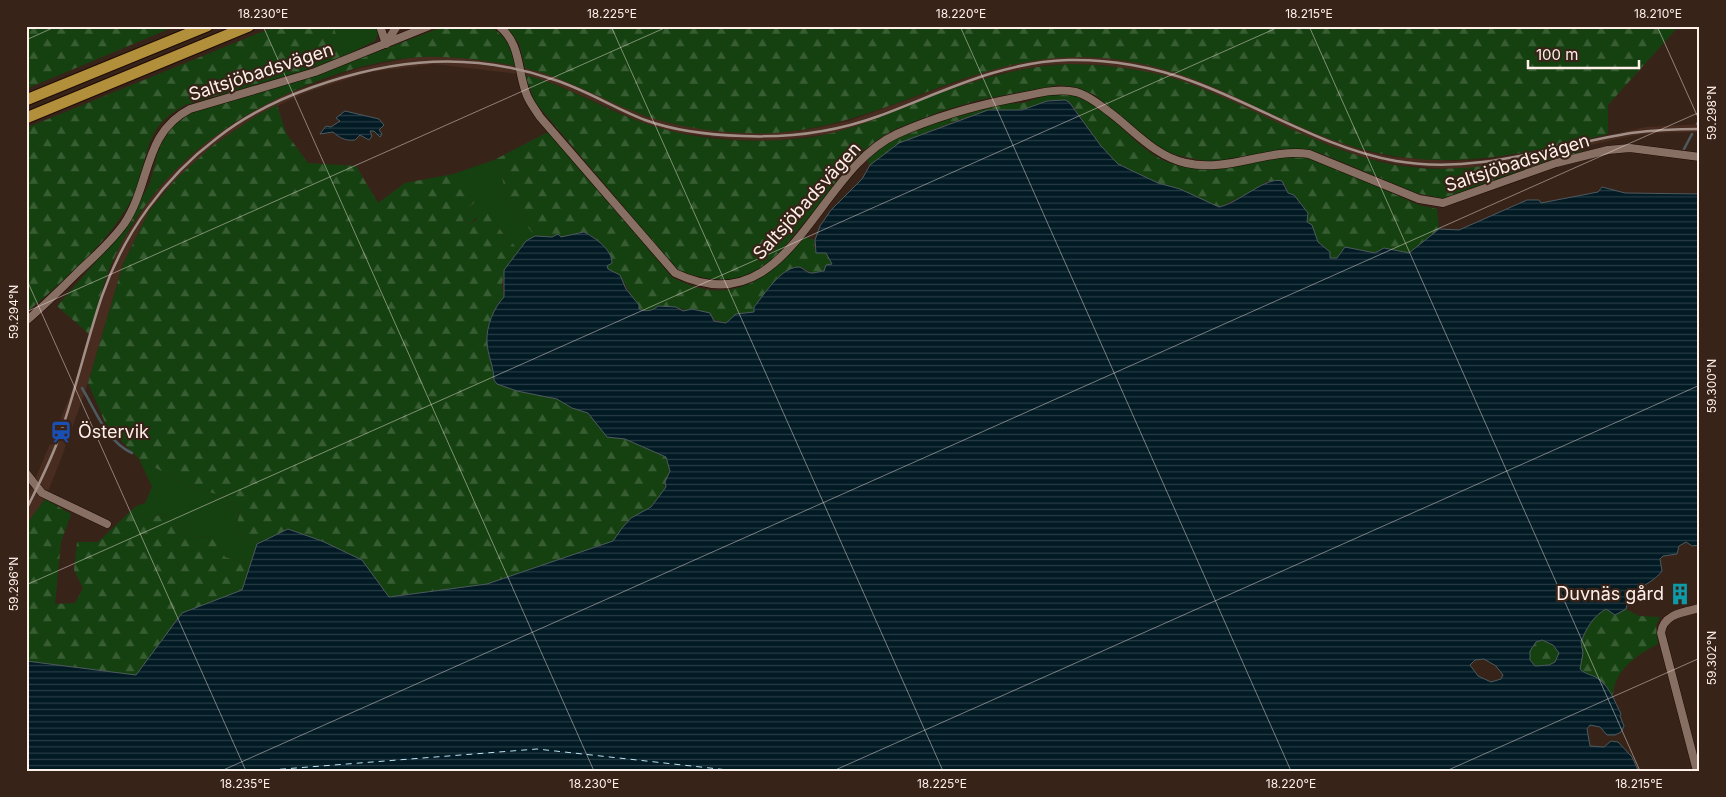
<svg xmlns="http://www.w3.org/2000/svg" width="1726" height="797" font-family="Inter,sans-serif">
	<defs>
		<pattern id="forest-firs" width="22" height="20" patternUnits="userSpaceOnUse" patternTransform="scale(1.25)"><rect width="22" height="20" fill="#154110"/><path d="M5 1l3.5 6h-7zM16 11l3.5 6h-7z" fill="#385d33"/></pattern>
		<pattern id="water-rules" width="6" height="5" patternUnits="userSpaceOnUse" patternTransform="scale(1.25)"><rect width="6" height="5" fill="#011a24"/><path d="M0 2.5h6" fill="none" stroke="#273c44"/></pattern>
	</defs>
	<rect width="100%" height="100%" fill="#382319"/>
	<path fill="#472c1f" d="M433,56L457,57L518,66L519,74L434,64L370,72L338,82L305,93L256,116L211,147L164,192L149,211L123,264L88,383L61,459L45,499L26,525V501L70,396L118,248L147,203L169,176L208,140L272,99L360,68L408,58Z
		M1069,56L1104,58L1148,64L1179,72L1199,79L1315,133L1365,151L1393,157L1454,161L1482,160L1535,152L1645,127L1700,124V132L1655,133L1631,136L1487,168L1445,169L1402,165L1365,158L1315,140L1196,86L1175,79L1105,65L1070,64L1046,65L997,74L936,95L877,120L830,134L773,141L739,140L678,133L643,123L555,84L525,75V68L556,76L645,116L678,125L738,132L772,133L805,130L849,121L998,67L1042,58Z"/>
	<path fill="#154110" d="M333,26H376L378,34L375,41L344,56Z
		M494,160L500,169L508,203L535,236L526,241L520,251L506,237L498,226L475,218L471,224L463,221L468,209L476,201L453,174Z
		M139,459L189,486L226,497L241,509L235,530L257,544L250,564L225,557L215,537L193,536L162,514L145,520L136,506L145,503L152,487Z"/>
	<path fill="url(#forest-firs)" d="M26,26H176L26,89Z
		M276,26H333L344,56L314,68L185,105C149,125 150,143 139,180C136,187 135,195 131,201C105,246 65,279 26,313V128Z
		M445,26H489C505,34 512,50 518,66C481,60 446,54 409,58C378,61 346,70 317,81C232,114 162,165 119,248C105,274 98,305 89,334L57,306L124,230L150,183L158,152L167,130L188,113L330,70Z
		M506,26H1679L1608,105V134C1500,160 1422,177 1315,133C1240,102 1186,65 1103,58C980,47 893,125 775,133C735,135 683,129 646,116C604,101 570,79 525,68L519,43Z
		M1070,64C1113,65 1156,70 1196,86C1253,108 1305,140 1363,157C1439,181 1509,164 1583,146L1581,152L1455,196L1445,199L1416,193L1325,155L1305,149H1290L1210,162L1171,154L1156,146L1095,95L1075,87L1058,85L979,100L942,111L893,130L877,140L862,152L771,263C737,285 714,283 677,270L535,102L525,75C567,85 603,109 644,123C694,141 753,144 805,138C853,132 894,111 938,94C981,78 1024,66 1070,64Z
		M1053,93C1061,94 1069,94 1076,96C1112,108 1135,152 1173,164C1218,179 1262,154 1308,156L1419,205L1437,209L1439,229L1409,253L1384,248L1375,253L1345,247L1337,259L1329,258L1330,252L1318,242L1312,225L1307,222C1304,208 1301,199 1287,193L1286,185L1267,181L1255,190L1219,207L1180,189L1158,183L1118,164L1101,146L1070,102L1065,100L1047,101L1022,110H988L953,122L899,143L870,165L867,160L890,141L946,117L997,104L1023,103Z
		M277,105L286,133L308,163L356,166L378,203L405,183L453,174L476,193V201L468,209L463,221L471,224L486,211L506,237L520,251C508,263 498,279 504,297L498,303L490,322L487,341L497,384L517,391L557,399L572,408L588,413L607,437L625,439L666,457L670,471L665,482L664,492L646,511L631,518L614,541L487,584L388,597L362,560L322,541L288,529L257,544L235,530L241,509L226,497L189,486L139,459L106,425L88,383L123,264L149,211L177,178L211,147L256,116Z
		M548,132L672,277C730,308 766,282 802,236L815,240L814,248L826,253L832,264L824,271L812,273L801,267H795L776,279L754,312L742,313L726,323L676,307L658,306C653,311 645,312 639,309L620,275L608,269C604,248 606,243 584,232L561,237L535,236L508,203L500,169L494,160Z
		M45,499L71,514L61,542L55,604L75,603L83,588L74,570L77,542H98L136,506L145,520L162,514L193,536L216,537L225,557L250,564L242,590L182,613L136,675L26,661V525Z
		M1606,609L1620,613L1626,609L1639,616L1660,617L1656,625L1658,644C1636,655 1615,670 1613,695L1580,669L1583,653L1581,642L1584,635L1593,619Z
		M1542,640L1553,645L1559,653L1556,662L1549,665L1535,666L1530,660V651L1536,642Z"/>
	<path fill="url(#water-rules)" stroke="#4d5a5f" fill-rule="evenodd" d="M1065,100L1069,102L1101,146L1118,164L1158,183L1180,189L1219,207C1239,203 1266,176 1282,181L1288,193L1294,195L1308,213L1307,222L1312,225L1318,242L1330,252V258H1337L1345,247L1375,253L1384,248L1409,253L1439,229L1459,230L1527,200H1539L1541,203L1598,192L1602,187L1625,193L1700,194V545L1692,546L1686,542L1679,546L1677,554L1663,556L1660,559L1662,571C1651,586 1629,588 1626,609L1615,615L1606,609C1593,616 1586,629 1581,642L1583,653L1580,669C1586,675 1591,674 1597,678C1609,685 1615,702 1621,714L1620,716L1624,726L1621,732L1615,735H1607L1600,727L1590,725L1587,729L1590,746L1604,747L1611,741L1618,742L1632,757L1638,770L1643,771H26V661L136,675L182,613L242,590L257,544L288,529L322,541L362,560L389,597L487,584L613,541L622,528L631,518L651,507L666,487L665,482L670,471L666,457L625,439L607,437L588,413L572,408L557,399L517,391L497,384L494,380C494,367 487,354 487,341C486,327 494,307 504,297V270L526,241L535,236L552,237L558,234L561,237L584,232C595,238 612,249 612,263L607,266L608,269L620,275L626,289L639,305V309C645,312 653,311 658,306L676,307L683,311L692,309L710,313L714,321L726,323L736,314L754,312V307C764,295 780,268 798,267C803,267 806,273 812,273C816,273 820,271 824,271L826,265L832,264L826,253H816L815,240L820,226L831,210L862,179L870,165L899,143L988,110H1022L1047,101ZM1542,640L1553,645L1559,653L1555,662L1549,665L1535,666L1530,660V651L1536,642ZM1484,659L1496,666L1503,675L1501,679L1491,682L1478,676L1470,665L1475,660Z
		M345,111L379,119L384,125L379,130L382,134L380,137L374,131H370L372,136L369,140L360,135L355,140C345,141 340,138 333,132L320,134L326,126L331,127L340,121L336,118Z"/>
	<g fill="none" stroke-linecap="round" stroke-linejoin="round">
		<path stroke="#4d5a5f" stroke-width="2.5" d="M1697,124L1700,119
			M1684,149L1692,134
			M82,388C96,411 106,441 132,453"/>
		<path stroke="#bbe4f6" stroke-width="1" stroke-dasharray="6 5" stroke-linecap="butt" d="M258,771L537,749L737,771"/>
		<g stroke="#1e0c04" stroke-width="9">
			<path id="minor" d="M380,26L386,44
				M499,26C521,44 517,69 526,93C529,102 535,109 540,117L675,273C790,328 815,171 897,134C937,116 977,105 1020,97C1039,93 1057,88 1076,92C1087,95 1099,104 1108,111C1133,129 1154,156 1186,163C1227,173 1268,148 1309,154L1419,199L1443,203L1556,163L1608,150L1630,148L1700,157
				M386,43L397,26
				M26,321C45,305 62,288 79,271C95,256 111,242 124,224C151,184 143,133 190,109L315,72L429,26
				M26,473L42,493L107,524
				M1697,771L1661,633C1663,614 1684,612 1700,608"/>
		</g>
		<g stroke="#1e0c04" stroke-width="13">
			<path id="highway" d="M26,100L207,26
				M26,118L249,26"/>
		</g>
		<use href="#minor" stroke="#886f64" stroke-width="8"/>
		<use href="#highway" stroke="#b28f3a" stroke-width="11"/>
		<path stroke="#a29088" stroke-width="2.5" d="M26,510C39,484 53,457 62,429C77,385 87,340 102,296C124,233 164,178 217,138C245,116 279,99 313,87C395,58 471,51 555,80C586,90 614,108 645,120C675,131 710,135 743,136C789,138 835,132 879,116C941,93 999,62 1068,60C1109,59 1155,67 1194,82C1262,107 1324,148 1396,161C1478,175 1552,146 1631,133C1654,130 1677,129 1700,129"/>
	</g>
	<path fill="none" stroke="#fff0ea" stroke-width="1" stroke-opacity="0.45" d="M263,26L594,771M611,26L943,771M960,26L1291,771M1309,26L1640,771M1657,26L1700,122M26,40L57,26M26,278L246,771M26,312L669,26M26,585L1281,26M221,771L1700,112M833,771L1700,385M1446,771L1700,658"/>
	<defs>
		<g id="station-bare" transform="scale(1.725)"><path d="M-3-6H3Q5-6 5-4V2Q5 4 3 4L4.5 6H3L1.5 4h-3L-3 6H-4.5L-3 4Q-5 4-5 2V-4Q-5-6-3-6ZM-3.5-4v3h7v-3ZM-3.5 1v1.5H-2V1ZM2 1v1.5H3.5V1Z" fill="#1a4fb4" stroke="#382319" stroke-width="2.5" paint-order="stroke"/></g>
		<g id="building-bare" transform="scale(1.725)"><path d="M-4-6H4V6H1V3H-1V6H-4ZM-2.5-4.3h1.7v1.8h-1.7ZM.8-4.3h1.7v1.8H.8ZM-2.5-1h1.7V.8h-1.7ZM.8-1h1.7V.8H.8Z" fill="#0f9aa8" stroke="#382319" stroke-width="2.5" paint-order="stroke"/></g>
	</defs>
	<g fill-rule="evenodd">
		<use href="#station-bare" x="61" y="432"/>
		<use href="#building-bare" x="1680" y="594"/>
	</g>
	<g text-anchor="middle" stroke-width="4.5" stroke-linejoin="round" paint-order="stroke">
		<g font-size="18" fill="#fff0ea" stroke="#382319">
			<text transform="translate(261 72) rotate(-18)" y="6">Saltsjöbadsvägen</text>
			<text transform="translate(1517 163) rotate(-18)" y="6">Saltsjöbadsvägen</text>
			<text transform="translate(807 201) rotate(-48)" y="6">Saltsjöbadsvägen</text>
		</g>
		<g font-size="18" fill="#fff0ea" stroke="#382319" text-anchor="start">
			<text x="78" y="438">Östervik</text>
			<text x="1664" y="600" text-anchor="end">Duvnäs gård</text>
		</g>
	</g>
	<rect width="1726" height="797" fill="none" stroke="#382319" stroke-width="55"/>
	<path d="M1528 60v8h111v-8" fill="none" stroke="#fff0ea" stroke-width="2.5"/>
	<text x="1536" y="60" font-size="15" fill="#fff0ea" stroke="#382319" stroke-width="4" paint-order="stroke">100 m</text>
	<rect x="28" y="28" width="1670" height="742" fill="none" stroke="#fff0ea" stroke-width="2"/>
	<g font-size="12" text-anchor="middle" fill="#fff0ea">
		<text x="263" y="18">18.230°E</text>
		<text x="612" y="18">18.225°E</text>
		<text x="961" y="18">18.220°E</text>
		<text x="1309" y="18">18.215°E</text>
		<text x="1658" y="18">18.210°E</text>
		<text transform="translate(1712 113) rotate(-90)" y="4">59.298°N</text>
		<text transform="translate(14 312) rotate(-90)" y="4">59.294°N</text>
		<text transform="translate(1712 386) rotate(-90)" y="4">59.300°N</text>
		<text transform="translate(14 584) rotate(-90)" y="4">59.296°N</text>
		<text transform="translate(1712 658) rotate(-90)" y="4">59.302°N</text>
		<text x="245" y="788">18.235°E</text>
		<text x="594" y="788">18.230°E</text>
		<text x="942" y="788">18.225°E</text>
		<text x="1291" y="788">18.220°E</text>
		<text x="1639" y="788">18.215°E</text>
	</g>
</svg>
